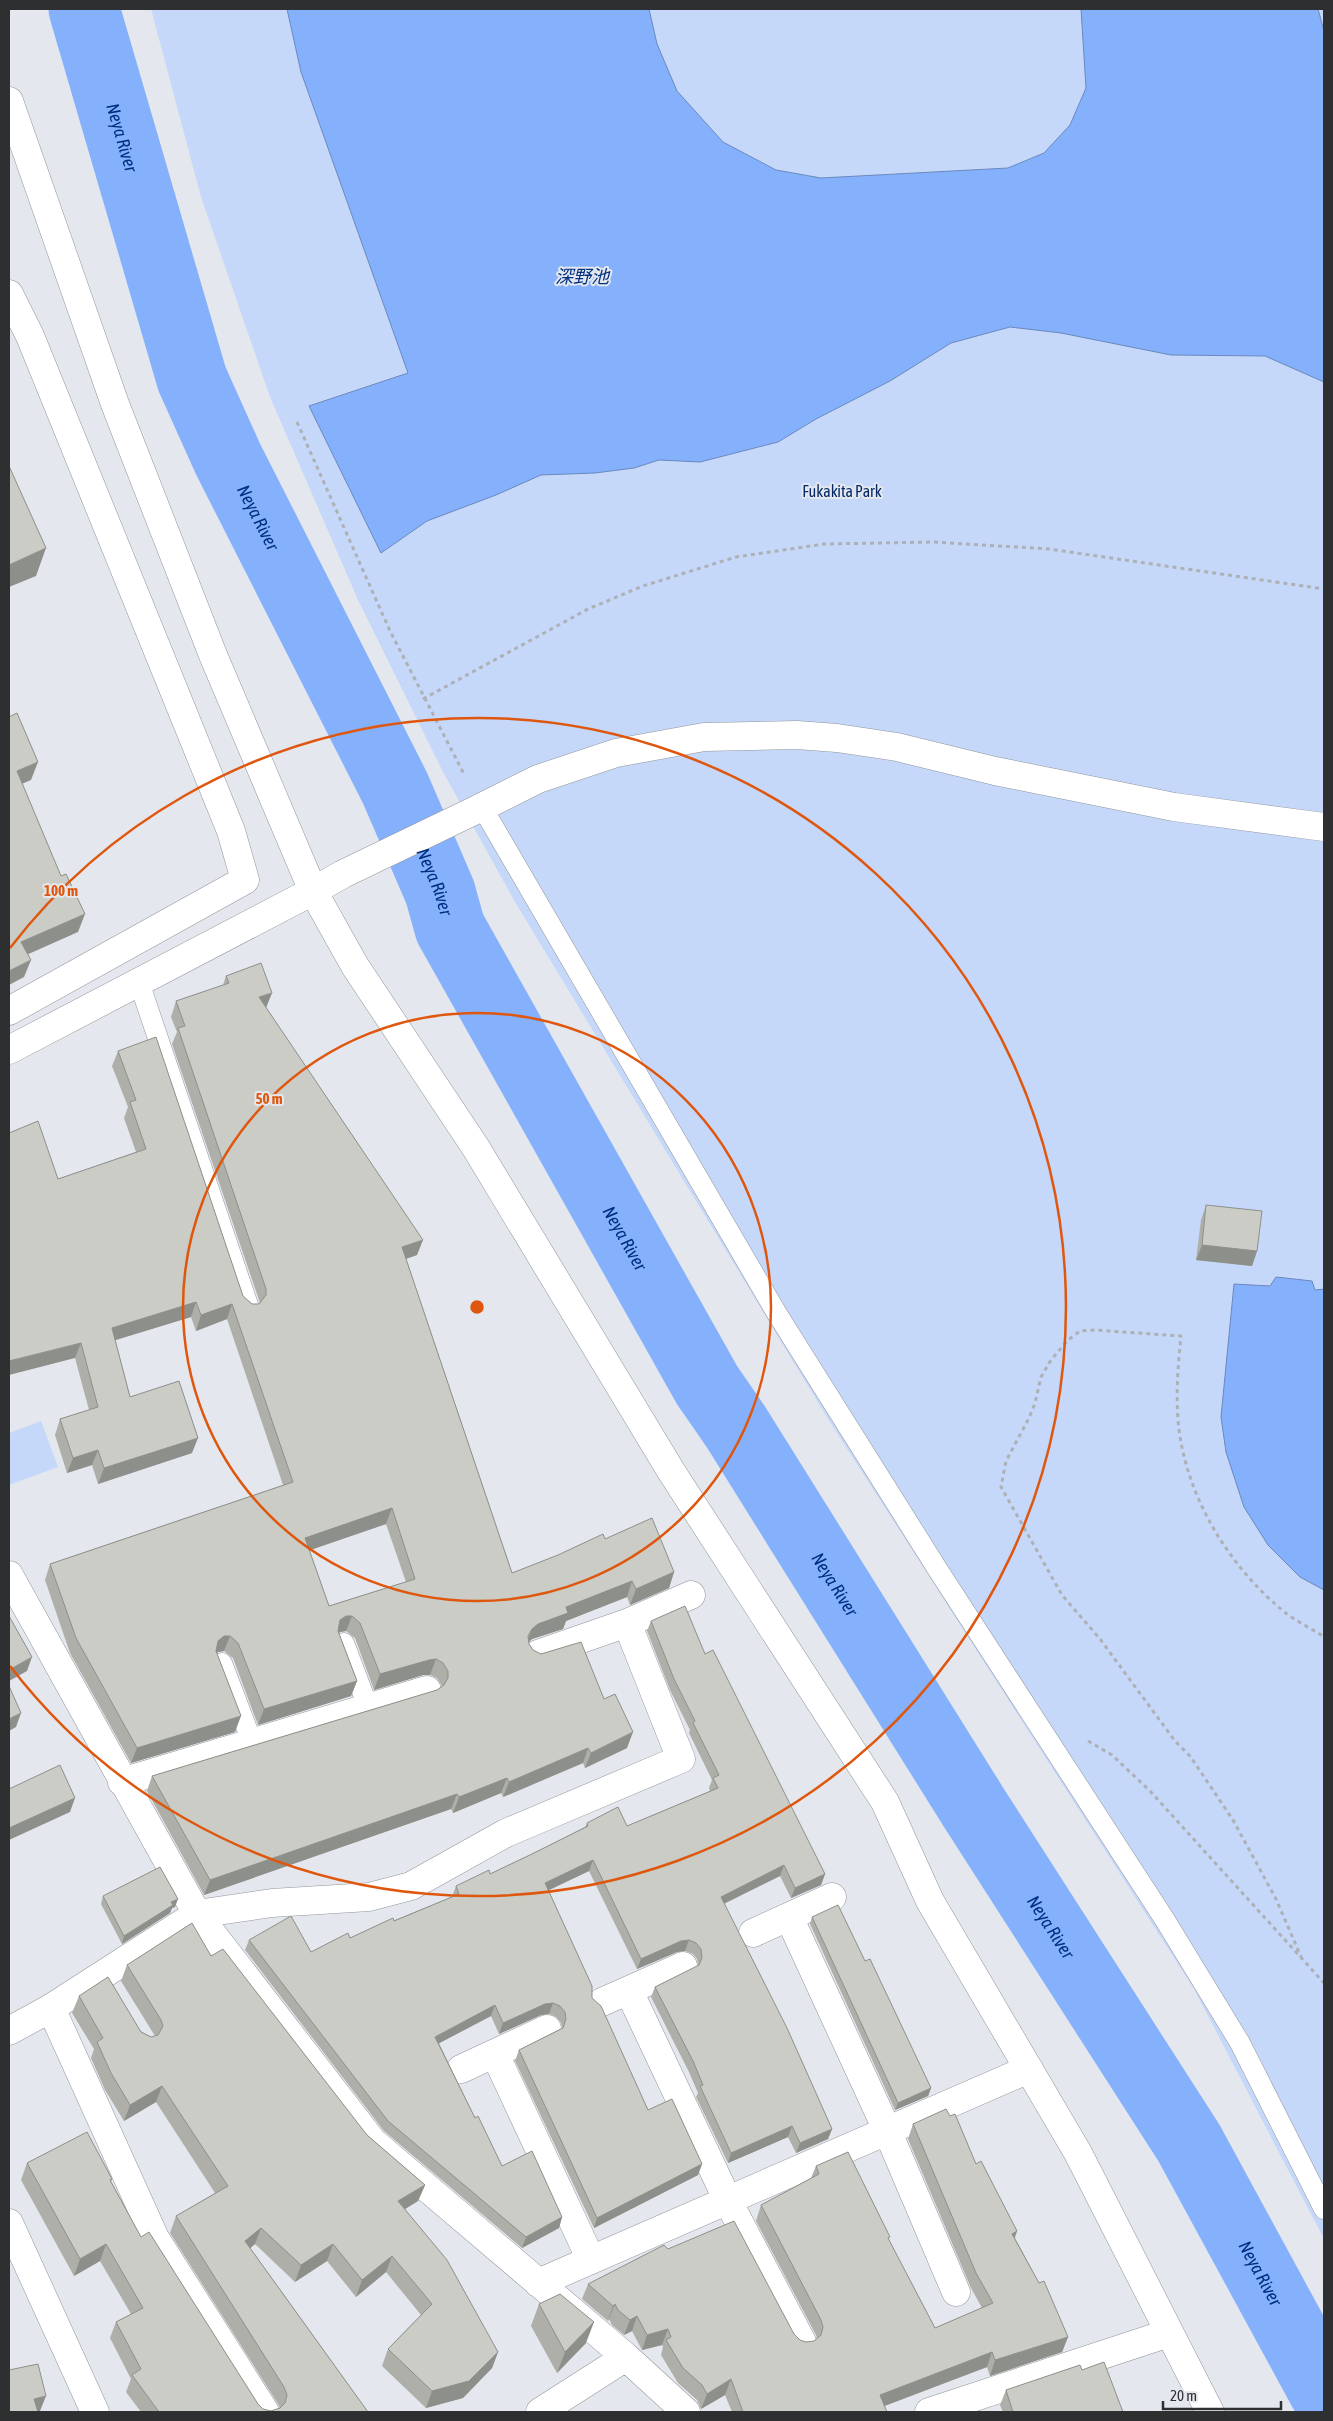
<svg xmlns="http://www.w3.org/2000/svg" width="1333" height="2421" font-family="'Asap Condensed','Noto Sans JP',sans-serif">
	<rect width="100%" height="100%" fill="#e4e8ee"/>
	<path fill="#c5d8f9" d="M151,9H1324V2239L1194,1989L828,1419L515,902L443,772L358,600L270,397L201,197Z
		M41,1421L58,1467L9,1485V1433Z"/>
	<path fill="#85b0fb" stroke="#6b89be" d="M287,9H649L657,44L677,91L723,142L776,170L821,178L1008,168L1044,153L1070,125L1086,88L1081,9H1318L1324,31V382L1265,356L1171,355L1061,333L1010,327L951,343L890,381L816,419L778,442L700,462L659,460L634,468L595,473L541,475L496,495L427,521L381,553L309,406L408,373L301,72Z
		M1276,1277L1312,1281L1315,1290L1324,1289V1590L1300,1577L1268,1545L1244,1507L1226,1452L1221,1417L1234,1284L1270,1286Z"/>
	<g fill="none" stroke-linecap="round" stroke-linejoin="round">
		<path stroke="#85b0fb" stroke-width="71" id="s1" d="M84,9L192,379L228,459L395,788L440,892L450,928L707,1385L736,1427L974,1808L1189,2143L1324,2391"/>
		<g stroke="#91959b" stroke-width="21">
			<path id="service" d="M482,807L776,1312L938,1570L1165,1920L1240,2043L1324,2209
				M139,982L249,1308
				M344,1643L368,1707
				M222,1663L252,1742"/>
		</g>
		<g stroke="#91959b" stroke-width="29">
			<path id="pedestrian" d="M51,2008L155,2238L265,2412"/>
		</g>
		<g stroke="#91959b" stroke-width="29">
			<path id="minor" d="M9,101L115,404L213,655L313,891L343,874L482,807
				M9,294L30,336L231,831L245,880L9,1011
				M9,1575L197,1914L373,2142L626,2357L686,2412
				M538,1654L627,1623L691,1595
				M122,1782L427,1690
				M789,1917L887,2130L956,2292
				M753,1933L832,1897
				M629,1991L728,2201L802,2342
				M602,2002L683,1966
				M9,2031L51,2008L197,1914L272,1903L369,1897L411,1886L506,1833L681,1759L627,1623
				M495,2054L591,2260
				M461,2069L547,2029
				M538,2283L1029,2069
				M540,2412L626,2357
				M929,2412L1169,2333"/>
		</g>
		<g stroke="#91959b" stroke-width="29">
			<path id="tertiary" d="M482,807L538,779L616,753L704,737L797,735L837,738L897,747L995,771L1174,807L1324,827
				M9,1050L313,891L355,966L476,1148L671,1471L885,1802L930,1901L1078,2153L1210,2412
				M9,2223L95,2412"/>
		</g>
		<path stroke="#adb0b5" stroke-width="3" stroke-dasharray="4 4" stroke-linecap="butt" d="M297,422L390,631L465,776
			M423,699L588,609L643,586L736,557L824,544L934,542L1049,549L1324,589
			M1088,1741L1112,1755L1150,1791L1324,1983
			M1302,1959L1276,1899L1233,1820L1190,1756L1175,1741L1100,1639L1062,1595L1001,1487L1006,1461L1029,1418L1035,1403L1041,1377L1051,1360L1068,1340L1080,1331L1094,1330L1181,1336C1178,1364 1176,1392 1178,1420C1184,1493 1227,1564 1282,1610C1295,1621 1311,1628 1324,1637"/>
		<use href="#service" stroke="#fff" stroke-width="20"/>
		<use href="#pedestrian" stroke="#fff" stroke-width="28"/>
		<use href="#minor" stroke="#fff" stroke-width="28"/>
		<use href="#tertiary" stroke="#fff" stroke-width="28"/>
	</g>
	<path fill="#aeafa9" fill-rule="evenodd" d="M226,976L266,1008L417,1255L406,1259L512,1573L605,1539L674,1572L669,1588L630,1605L627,1597L566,1621L563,1629L532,1639L529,1642V1644L533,1650L604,1699L627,1748L585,1768L583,1763L503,1797L501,1793L453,1813L451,1809L204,1895L147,1791L152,1776L437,1690L442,1686L437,1678L430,1675H423L374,1690L355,1638L346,1631L340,1632L339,1633L357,1681L351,1696L258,1725L233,1658L224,1651L218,1652L217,1653L235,1732L131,1763L70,1653L45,1580L50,1564L283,1485L227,1319L196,1331L191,1317L115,1340L130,1397L192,1453L98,1484L92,1465L67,1473L55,1435L60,1419L89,1410L75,1358L58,1179L136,1152L124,1118L128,1107L112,1066L118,1051L243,1296L252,1304H259L260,1303L172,1044L177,1032L171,1017L176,1001L223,985ZM386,1524L406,1582L329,1606L309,1550Z
		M1206,1205L1257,1251L1252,1266L1196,1260L1201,1220Z
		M651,1621L705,1654L825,1874L821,1885L791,1898L780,1876L724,1904L832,2129L828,2139L796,2153L788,2137L728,2163L696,2097L698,2093L689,2072L651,1997L655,1987L698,1966L697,1959L693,1954L685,1951L677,1952L637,1969L589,1871L548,1890L592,1998L648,2110L702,2164L698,2175L594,2228L515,2061L519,2050L562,2028L561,2023L556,2017L549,2014L541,2015L499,2034L491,2016L439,2043L475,2118L502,2166L562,2217L559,2228L522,2248L384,2131L245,1950L249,1940L311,1952L350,1938L452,1897L456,1886L490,1874L534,1853L585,1827L587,1823L627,1826L710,1791L709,1788L712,1780L689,1733L690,1730L670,1690L647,1631Z
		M103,1896L175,1907L172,1908L170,1913L122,1944L101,1904Z
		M812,1917L865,1961L931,2088L928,2096L895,2110L810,1924Z
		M211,1956L367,2135L425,2185L418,2201L405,2209L498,2352L492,2368L463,2398L426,2408L382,2366L388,2349L421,2315L386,2272L356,2297L327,2261L295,2282L255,2244L250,2248L368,2412H141L126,2392L131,2379L110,2338L116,2322L131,2314L100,2261L74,2276L21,2180L27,2163L112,2179L111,2182L141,2237L258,2404L263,2409L271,2411L280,2408L278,2404L170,2233L176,2216L215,2193L156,2102L124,2121L105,2090L91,2058L94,2049L72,2013L79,1996L151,2037L155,2036L121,1981L127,1965Z
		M950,2116L976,2164L1017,2231L1015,2238L1068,2337L1062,2352L990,2376L987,2367L884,2406L887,2412H732L725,2395L701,2409L697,2400L678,2383L661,2355L663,2347L662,2345L642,2350L632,2331L624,2335L612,2325L609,2319L608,2321L582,2299L588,2284L668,2249L794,2334L800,2340L806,2342L814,2341L817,2339L816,2335L756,2221L761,2205L811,2178L816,2166L889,2241L935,2328L982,2308L971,2288L908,2139L913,2124Z
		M539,2304L586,2343L557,2373L531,2326Z
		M1082,2370L1123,2412H1003L1000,2405L1006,2390Z"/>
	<path fill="#8d8f8a" d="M46,548L36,576L9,587V565Z
		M38,762L31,780L10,789L17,771Z
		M85,914L78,932L15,960L21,942Z
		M31,960L24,977L9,985V971Z
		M272,993L266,1008L259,997Z
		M423,1240L417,1255L396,1262L402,1247Z
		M1202,1245L1257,1251L1252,1266L1196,1260Z
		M196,1302L191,1317L106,1343L112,1328Z
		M232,1304L227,1319L196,1331L201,1315Z
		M81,1343L75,1358L9,1375V1361Z
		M198,1438L192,1453L98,1484L104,1468Z
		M98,1450L92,1465L67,1473L73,1458Z
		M392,1508L386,1524L299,1554L305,1538Z
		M674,1572L669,1588L630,1605L636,1589Z
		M632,1581L627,1597L566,1621L563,1629L532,1639L526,1644L523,1652L532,1629L538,1624L566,1607Z
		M346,1616H352L346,1631L340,1632L335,1636L340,1620Z
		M224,1636H230L224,1651L218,1652L213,1656L218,1641Z
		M32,1657L27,1671L9,1681V1670Z
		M436,1659L430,1675H423L374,1690L380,1674L429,1660Z
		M357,1681L351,1696L258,1725L264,1709Z
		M21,1713L16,1727L9,1731V1719Z
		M241,1716L235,1732L131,1763L137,1748Z
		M633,1732L627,1748L585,1768L591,1753Z
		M588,1748L583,1763L503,1797L509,1782Z
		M507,1778L501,1793L453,1813L459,1797Z
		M457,1794L451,1809L204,1895L210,1880Z
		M75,1798L70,1812L9,1840V1828Z
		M593,1860L589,1871L541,1894L545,1883Z
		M784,1865L780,1876L717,1907L721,1897Z
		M825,1874L821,1885L791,1898L795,1888Z
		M178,1899L175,1907L172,1908L170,1913L122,1944L124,1936L171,1902Z
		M689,1940L685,1951L677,1952L637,1969L641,1959L681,1941Z
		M553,2003L549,2014L541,2015L499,2034L503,2023L545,2004Z
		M495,2005L491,2016L432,2047L435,2037Z
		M162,2086L156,2102L124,2121L130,2105Z
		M931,2088L928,2096L895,2110L898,2103Z
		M792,2126L788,2137L728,2163L731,2153Z
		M832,2129L828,2139L796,2153L800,2143Z
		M702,2164L698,2175L594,2228L597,2218Z
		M425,2185L418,2201L392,2217L398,2201Z
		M562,2217L559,2228L522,2248L526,2237Z
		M261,2228L255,2244L239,2258L245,2241Z
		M1017,2231L1011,2246L1012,2234Z
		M106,2244L100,2261L74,2276L80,2259Z
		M333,2244L327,2261L295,2282L301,2265Z
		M392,2256L386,2272L356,2297L362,2280Z
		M615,2304L609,2319L608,2321L613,2306Z
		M637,2316L632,2331L624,2335L630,2320Z
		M594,2322L586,2343L557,2373L565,2352Z
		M668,2329L662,2345L642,2350L647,2335Z
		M1068,2337L1062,2352L990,2376L995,2360Z
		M498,2352L492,2368L463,2398L426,2408L432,2391Z
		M992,2352L987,2367L874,2410L880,2395Z
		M731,2379L725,2395L701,2409L707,2394Z
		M46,2396L40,2411L35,2412L34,2399Z"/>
	<path fill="#caccc5" stroke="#8d8f8a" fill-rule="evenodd" d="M9,466L46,548L9,565Z
		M17,713L38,762L17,771L61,876L66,874L85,914L21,942L31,960L9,971V717Z
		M261,963L272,993L259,997L423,1240L402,1247L512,1573L558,1555L603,1534L605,1539L652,1518L674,1572L636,1589L632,1581L566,1607L568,1613L538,1624L532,1629L528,1636L529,1644L533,1650L541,1654L581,1642L604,1699L615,1694L633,1732L591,1753L588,1748L509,1782L507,1778L459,1797L457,1794L210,1880L152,1776L437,1690L444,1685L448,1678V1671L443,1663L436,1659L429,1660L380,1674L360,1623L352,1616H346L340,1620L338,1631L357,1681L264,1709L238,1643L230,1636H224L218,1641L216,1651L241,1716L137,1748L76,1638L50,1564L293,1482L232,1304L201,1315L196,1302L112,1328L130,1397L179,1381L198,1438L104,1468L98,1450L73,1458L60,1419L98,1407L81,1343L9,1361V1133L38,1121L58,1179L146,1149L130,1102L136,1100L118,1051L156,1037L243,1296L252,1304H259L266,1295V1289L178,1028L185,1026L176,1001L229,983L226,976ZM392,1508L415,1579L329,1606L305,1538Z
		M1206,1205L1262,1211L1257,1251L1202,1245Z
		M685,1606L705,1654L713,1650L825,1874L795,1888L784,1865L721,1897L787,2028L832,2129L800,2143L792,2126L731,2153L700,2086L703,2085L693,2061L655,1987L699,1965L702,1958L701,1949L696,1943L689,1940L681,1941L641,1959L593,1860L545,1883L592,1986V1998L601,2006L648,2110L672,2099L702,2164L597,2218L519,2050L563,2028L566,2019L565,2012L560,2006L553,2003L545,2004L503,2023L495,2005L435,2037L475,2118L478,2116L502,2166L532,2151L562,2217L526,2237L388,2121L249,1940L291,1916L311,1952L348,1933L350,1938L393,1918L394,1921L459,1894L456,1886L489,1870L490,1874L534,1853L588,1826L587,1823L618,1807L627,1826L718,1788L713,1778L719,1775L693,1723L695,1721L674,1679L651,1621Z
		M9,1616L32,1657L9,1670Z
		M9,1686L21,1713L9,1719Z
		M60,1765L75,1798L9,1828V1789Z
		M160,1867L178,1899L171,1902L173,1905L124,1936L103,1896Z
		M838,1905L865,1961L870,1959L931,2088L898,2103L812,1917Z
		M192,1923L211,1956L223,1949L367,2135L425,2185L398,2201L447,2260L498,2352L469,2381L432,2391L388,2349L432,2304L392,2256L362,2280L333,2244L301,2265L261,2228L245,2241L368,2412H159L132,2375L141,2369L116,2322L143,2308L106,2244L80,2259L27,2163L87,2132L112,2179L110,2180L141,2237L149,2232L258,2404L263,2409L271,2411L280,2408L285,2403L287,2395L284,2387L176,2216L228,2186L162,2086L130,2105L111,2073L97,2042L103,2038L79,1996L108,1977L141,2032L151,2037L158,2035L163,2026L161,2020L127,1965Z
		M946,2109L950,2116L955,2114L976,2164L981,2161L1017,2231L1012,2234L1039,2283L1044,2281L1068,2337L995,2360L992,2352L880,2395L887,2412H743L731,2379L707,2394L702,2385L683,2368L666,2340L671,2337L668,2329L647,2335L637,2316L630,2320L618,2310L615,2304L613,2306L588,2284L664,2245L668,2249L734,2221L794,2334L800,2340L806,2342L814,2341L821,2335L823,2327L821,2320L761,2205L819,2174L816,2166L848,2152L890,2237L888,2238L935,2328L993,2303L976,2273L913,2124Z
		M560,2294L594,2322L565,2352L539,2304Z
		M1104,2362L1123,2412H1013L1006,2390L1080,2365L1082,2370Z
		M38,2364L46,2396L34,2399L38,2412H9V2370Z"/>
	<g fill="none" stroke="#df570e" stroke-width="2.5">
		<circle cx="477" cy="1307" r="294"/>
		<path d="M10 948A589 589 0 1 1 10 1666"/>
	</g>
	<g text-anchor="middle" stroke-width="4" stroke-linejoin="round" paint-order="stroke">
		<g font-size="16" fill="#052868" stroke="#e4e8ee">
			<text x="842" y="497">Fukakita Park</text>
		</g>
		<g font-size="18" font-style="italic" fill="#002e82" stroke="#e4e8ee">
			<text dy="6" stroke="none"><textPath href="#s1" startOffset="134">Neya River</textPath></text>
			<text x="582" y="283">深野池</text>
			<text dy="6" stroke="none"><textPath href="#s1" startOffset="539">Neya River</textPath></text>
			<text dy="6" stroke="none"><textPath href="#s1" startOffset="944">Neya River</textPath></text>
			<text dy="6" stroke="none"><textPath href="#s1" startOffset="1349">Neya River</textPath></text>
			<text dy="6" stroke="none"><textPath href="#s1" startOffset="1754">Neya River</textPath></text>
			<text dy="6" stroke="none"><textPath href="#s1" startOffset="2159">Neya River</textPath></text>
			<text dy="6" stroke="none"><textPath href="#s1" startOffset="2564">Neya River</textPath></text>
		</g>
	</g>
	<circle cx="477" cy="1307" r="8" fill="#df570e" stroke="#e4e8ee" stroke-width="2.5"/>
	<g font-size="15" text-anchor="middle" font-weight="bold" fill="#df570e" stroke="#e4e8ee" stroke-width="4" stroke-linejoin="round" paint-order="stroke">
		<text x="61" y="896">100 m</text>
		<text x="269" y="1104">50 m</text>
	</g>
	<rect width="1333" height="2421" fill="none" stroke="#2d2f31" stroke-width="20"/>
	<path d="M1163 2401v8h118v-8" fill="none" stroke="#2d2f31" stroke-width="2.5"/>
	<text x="1170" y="2401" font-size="15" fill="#2d2f31" stroke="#e4e8ee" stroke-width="4" paint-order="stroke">20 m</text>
</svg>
